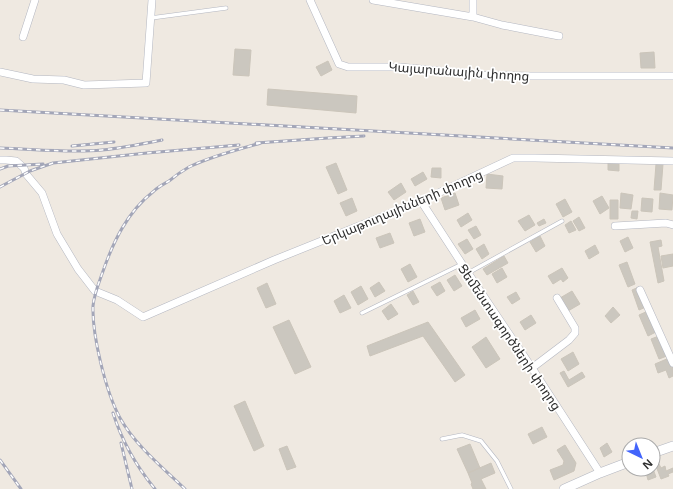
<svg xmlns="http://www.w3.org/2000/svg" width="673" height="489" font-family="'Noto Sans','Noto Sans Armenian',sans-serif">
	<rect width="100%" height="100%" fill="#efe9e1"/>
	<path fill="#cbc7bf" stroke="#cbc5ba" d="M235,49L251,50L249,76L233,75Z
		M654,52L655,68H641L640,53Z
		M328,61L332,70L321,76L316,67Z
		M268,89L357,96L356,113L267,105Z
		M608,162L619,163V171L608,170Z
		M336,163L347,190L338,194L326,167Z
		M656,164H663L661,190H654Z
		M432,168H441V178L431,177Z
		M423,172L427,179L415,186L411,179Z
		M487,174L503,176L502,189L486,188Z
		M401,183L406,192L394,200L388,192Z
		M455,193L459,205L445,210L441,198Z
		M621,193L633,195L631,209L620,208Z
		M660,193L673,195L672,210L659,209Z
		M602,196L609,208L600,214L593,201Z
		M352,198L357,211L346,216L340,203Z
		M642,198L653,199L652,212L641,211Z
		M565,199L572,212L563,217L556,204Z
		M610,200H618V219H610Z
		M632,211H638L637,219L631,218Z
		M468,213L472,220L461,227L457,220Z
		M529,215L535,225L525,231L518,221Z
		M579,217L585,228L579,231L573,221Z
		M420,219L425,232L414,236L409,223Z
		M544,219L546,223L539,226L537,223Z
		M571,221L576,230L569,233L565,225Z
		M476,226L481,235L474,239L468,230Z
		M390,233L394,243L380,248L376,238Z
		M540,236L545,246L536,252L530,242Z
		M628,237L633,248L625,252L620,241Z
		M467,239L473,249L465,254L458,244Z
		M661,240L662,246L658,247L664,281L658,283L650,242Z
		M484,244L489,254L482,259L476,249Z
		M595,245L599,253L589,259L585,251Z
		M673,254V266L663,268L661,256Z
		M504,256L508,263L487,275L483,269Z
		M627,262L635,284L628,287L619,265Z
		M410,264L417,277L408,282L401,269Z
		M502,268L507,277L497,283L492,274Z
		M562,268L568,278L563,282L561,279L553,284L548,276Z
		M455,275L462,286L454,291L447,280Z
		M379,282L385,291L375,297L370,288Z
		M440,282L445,291L437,296L431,287Z
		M267,283L276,304L266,308L257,288Z
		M361,286L368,299L358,305L351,292Z
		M639,287L646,307L639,310L632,290Z
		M413,291L419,302L413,305L407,295Z
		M572,291L580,304L568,311L560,298Z
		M516,292L520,299L512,304L507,297Z
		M344,295L351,308L340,313L334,301Z
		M391,304L398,314L388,320L382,311Z
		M613,307L620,315L611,323L605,316Z
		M475,310L480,319L466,327L461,318Z
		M648,311L656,332L648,336L639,315Z
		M531,315L536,323L525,330L520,322Z
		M289,320L311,367L295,374L273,327Z
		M428,322L465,375L455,382L423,336L370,356L367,346Z
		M659,336L667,356L659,359L651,339Z
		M486,337L500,359L486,368L472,347Z
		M573,352L579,364L568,371L561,359Z
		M669,358L673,367V376L669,378L666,370L658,373L655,364Z
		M564,371L569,380L582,372L585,377L568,387L560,373Z
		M245,401L264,446L254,451L234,406Z
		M542,427L547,437L533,444L528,434Z
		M607,443L612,452L604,457L600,448Z
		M470,444L480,468L468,473L457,449Z
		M565,445L576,463L574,471L554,480L550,470L563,465L564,461L557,450Z
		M287,446L296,467L287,470L279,449Z
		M491,463L495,473L481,479L486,489H473L471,484L472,483L468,473Z
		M659,464L661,468L665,466L666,471L673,468V472L668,474L669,476L661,479L656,466Z
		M645,469H653L656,477L648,480Z"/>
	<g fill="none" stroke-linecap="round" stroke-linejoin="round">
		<g stroke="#b4b7c1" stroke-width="4.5">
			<path id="service" d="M151,18L226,8
				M468,273L562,221
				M362,313L462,264
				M442,439L462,435L481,441L497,461L511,489"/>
		</g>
		<g stroke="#b4b7c1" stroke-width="8">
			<path id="minor" d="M310,0L339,64L348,67H400L482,75L531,76H673
				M373,0L473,17L502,25L559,36
				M473,17V0
				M23,37L35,0
				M0,72L33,79L64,80L84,85L146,83L152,0
				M0,160H6L16,161L24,168L26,174L42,193L57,234L78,269L95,291L117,300L143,317L274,260L421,201L513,158H535L673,161
				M421,201L462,264L532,368L600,473
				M615,226L666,223L673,225
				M640,290L673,363
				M532,368L569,340L575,333V328L557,298"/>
		</g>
		<g stroke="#b4b7c1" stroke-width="10">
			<path id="tertiary" d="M653,453L673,446
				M564,489L600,473L629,462"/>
		</g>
		<use href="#service" stroke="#fff" stroke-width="3.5"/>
		<use href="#minor" stroke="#fff" stroke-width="7"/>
		<use href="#tertiary" stroke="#fff" stroke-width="9"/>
		<g stroke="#a3a6b8" stroke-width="3">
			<path id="rail" d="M0,110L673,148
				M256,143L328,138L364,136
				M72,146L114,142
				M0,148C34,149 68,153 102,150C122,148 142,144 162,140
				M0,169L8,166L43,164
				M0,187L30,171L53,163L147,153L239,145
				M113,413C122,441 136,466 155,489
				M121,443L132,489
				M0,460L21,489
				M185,489C163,468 135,445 120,418C106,392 92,336 93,306C94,295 98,285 102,274C113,242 127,212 154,191C158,187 164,184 169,181C175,176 182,171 189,167C212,156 236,150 261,143"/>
		</g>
		<use href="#rail" stroke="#fff" stroke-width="1.5" stroke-dasharray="4.5" stroke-linecap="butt"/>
	</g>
	<g text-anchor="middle" stroke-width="3.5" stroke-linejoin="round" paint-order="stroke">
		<g font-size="13" fill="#2e2e2e" stroke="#fff">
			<text transform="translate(459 71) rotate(4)" y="5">Կայարանային փողոց</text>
			<text transform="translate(402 207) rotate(-23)" y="5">Երկաթուղայինների փողոց</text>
			<text transform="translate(510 337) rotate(56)" y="5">Ցեմենտագործների փողոց</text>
		</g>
	</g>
	<g transform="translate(641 457) rotate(137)"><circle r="19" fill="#ffffff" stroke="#ababab"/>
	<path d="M0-3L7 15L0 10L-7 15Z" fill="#4264fb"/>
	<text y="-6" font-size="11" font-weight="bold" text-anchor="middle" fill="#2e2e2e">N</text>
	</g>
</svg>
